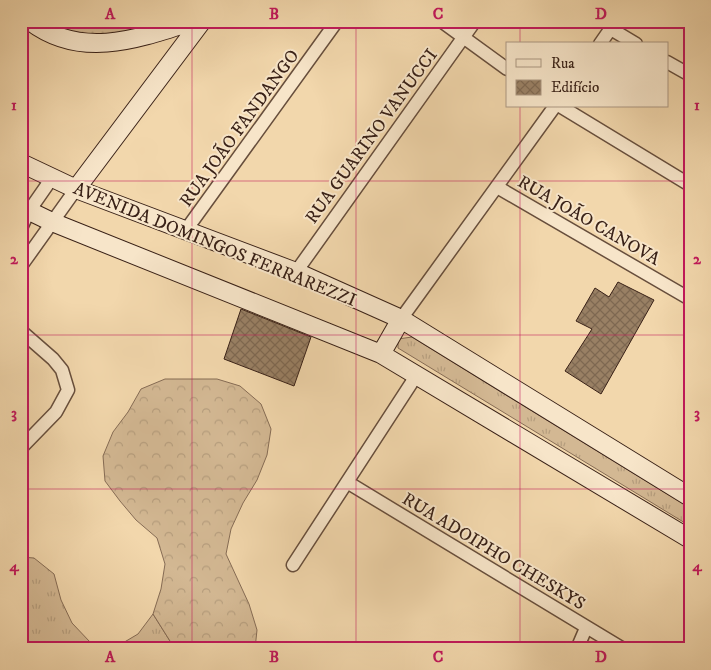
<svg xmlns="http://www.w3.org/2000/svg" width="711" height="670" font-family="'IM FELL DW Pica',serif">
	<defs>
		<pattern id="grass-tufts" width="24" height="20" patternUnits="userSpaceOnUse" patternTransform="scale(1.25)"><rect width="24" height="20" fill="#d3b893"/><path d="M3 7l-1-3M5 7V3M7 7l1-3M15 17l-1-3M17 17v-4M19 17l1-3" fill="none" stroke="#b69e7e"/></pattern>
		<pattern id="forest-crowns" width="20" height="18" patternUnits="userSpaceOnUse" patternTransform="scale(1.25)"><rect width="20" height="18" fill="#d3b893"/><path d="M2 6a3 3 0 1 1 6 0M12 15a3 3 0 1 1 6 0" fill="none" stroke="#b69e7e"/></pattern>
		<pattern id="park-dots" width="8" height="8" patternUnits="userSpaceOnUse" patternTransform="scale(1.25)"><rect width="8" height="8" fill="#d3b893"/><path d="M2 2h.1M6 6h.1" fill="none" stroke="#b69e7e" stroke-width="1.8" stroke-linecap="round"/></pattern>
		<pattern id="building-cross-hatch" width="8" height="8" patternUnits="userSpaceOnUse" patternTransform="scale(1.25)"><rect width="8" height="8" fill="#998064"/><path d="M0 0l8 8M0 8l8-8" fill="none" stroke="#7e6851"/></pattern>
	</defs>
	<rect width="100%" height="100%" fill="#f2d7ac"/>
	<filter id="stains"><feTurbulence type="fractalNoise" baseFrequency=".004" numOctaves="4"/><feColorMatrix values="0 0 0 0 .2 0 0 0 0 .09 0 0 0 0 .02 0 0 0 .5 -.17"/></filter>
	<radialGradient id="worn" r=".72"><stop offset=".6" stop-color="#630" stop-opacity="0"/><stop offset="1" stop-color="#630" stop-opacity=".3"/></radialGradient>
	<path fill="url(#grass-tufts)" stroke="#866c55" d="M412,337L690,508V526L398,348V339Z
		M21,557L34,558L54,574L61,600L72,623L90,642L116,647L138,634L153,614L175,649H21Z"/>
	<path fill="url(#forest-crowns)" stroke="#866c55" d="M165,379H217L240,386L261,404L271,429L267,455L257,480L243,503L231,529L226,554L249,604L257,630L255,649H175L153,614L161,589L165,564L157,538L136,520L120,501L105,481L103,456L113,432L128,412L141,389Z"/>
	<path fill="url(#park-dots)" stroke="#866c55" d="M45,21H161C146,25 120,35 105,36C84,37 63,31 45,21Z"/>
	<path fill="url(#building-cross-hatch)" stroke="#392117" d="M618,282L654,300L601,394L565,371L592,329L576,321L595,288L609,297Z
		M241,309L311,337L294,386L224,359Z"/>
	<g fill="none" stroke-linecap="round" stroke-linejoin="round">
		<g stroke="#674e3c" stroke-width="15">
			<path id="street" d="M441,21L507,69
				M611,29L636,44
				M600,44L616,21
				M667,62L690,75
				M560,106L690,185
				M497,187L690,299
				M21,228L29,211L52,178
				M186,230L337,21
				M21,266L76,189
				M296,272L475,21
				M401,319L555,106
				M21,331L53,359L62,370L68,390L56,412L21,448
				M347,482L623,649
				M293,565L416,376
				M577,649L586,628"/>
		</g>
		<g stroke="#392117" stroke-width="20">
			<path id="secondary" d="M30,21C81,60 138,39 193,21
				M21,163L76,189L296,272L401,319L690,497
				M76,189L202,21
				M21,207L52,222L381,354L690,539
				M381,354L401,319"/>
		</g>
		<use href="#street" stroke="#f7e5c9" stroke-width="12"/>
		<use href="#secondary" stroke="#f7e5c9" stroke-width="18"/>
	</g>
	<path fill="none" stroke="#c2185b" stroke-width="1" stroke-opacity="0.55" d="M192,21V649M356,21V649M520,21V44M520,106V649M21,181H690M21,335H690M21,489H690"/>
	<g text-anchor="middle" stroke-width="4" stroke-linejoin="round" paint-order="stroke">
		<g font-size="18" fill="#392117" stroke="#f7e5c9">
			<text transform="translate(239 128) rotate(-54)" y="6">RUA JOÃO FANDANGO</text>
			<text transform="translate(371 136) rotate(-54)" y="6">RUA GUARINO VANUCCI</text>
			<text transform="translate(589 220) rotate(30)" y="6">RUA JOÃO CANOVA</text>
			<text transform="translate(215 244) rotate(22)" y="6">AVENIDA DOMINGOS FERRAREZZI</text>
			<text transform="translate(494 551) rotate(31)" y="6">RUA ADOIPHO CHESKYS</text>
		</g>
	</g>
	<rect width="711" height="670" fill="none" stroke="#f2d7ac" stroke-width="55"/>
	<rect x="506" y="42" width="162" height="65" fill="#f7e5c9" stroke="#ab9782"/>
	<rect x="516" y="59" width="25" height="8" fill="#f7e5c9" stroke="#ab9782"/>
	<text x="551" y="68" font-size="15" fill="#392117">Rua</text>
	<rect x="516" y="80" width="25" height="15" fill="url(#building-cross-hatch)" stroke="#ab9782"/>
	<text x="551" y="92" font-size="15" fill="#392117">Edifício</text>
	<rect x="28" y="28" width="656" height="614" fill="none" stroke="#c2185b" stroke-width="2"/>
	<g font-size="16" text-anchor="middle" font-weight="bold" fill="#c2185b">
		<text x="110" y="19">A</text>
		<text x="274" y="19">B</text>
		<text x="438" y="19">C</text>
		<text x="601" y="19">D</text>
		<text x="14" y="110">1</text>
		<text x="697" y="110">1</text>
		<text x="14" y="264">2</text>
		<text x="697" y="264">2</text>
		<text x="14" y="418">3</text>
		<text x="697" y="418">3</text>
		<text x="14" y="571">4</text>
		<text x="697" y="571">4</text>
		<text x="110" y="662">A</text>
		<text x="274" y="662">B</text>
		<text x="438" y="662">C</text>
		<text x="601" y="662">D</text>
	</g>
	<rect width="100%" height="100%" filter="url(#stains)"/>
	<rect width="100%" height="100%" fill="url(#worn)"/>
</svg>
